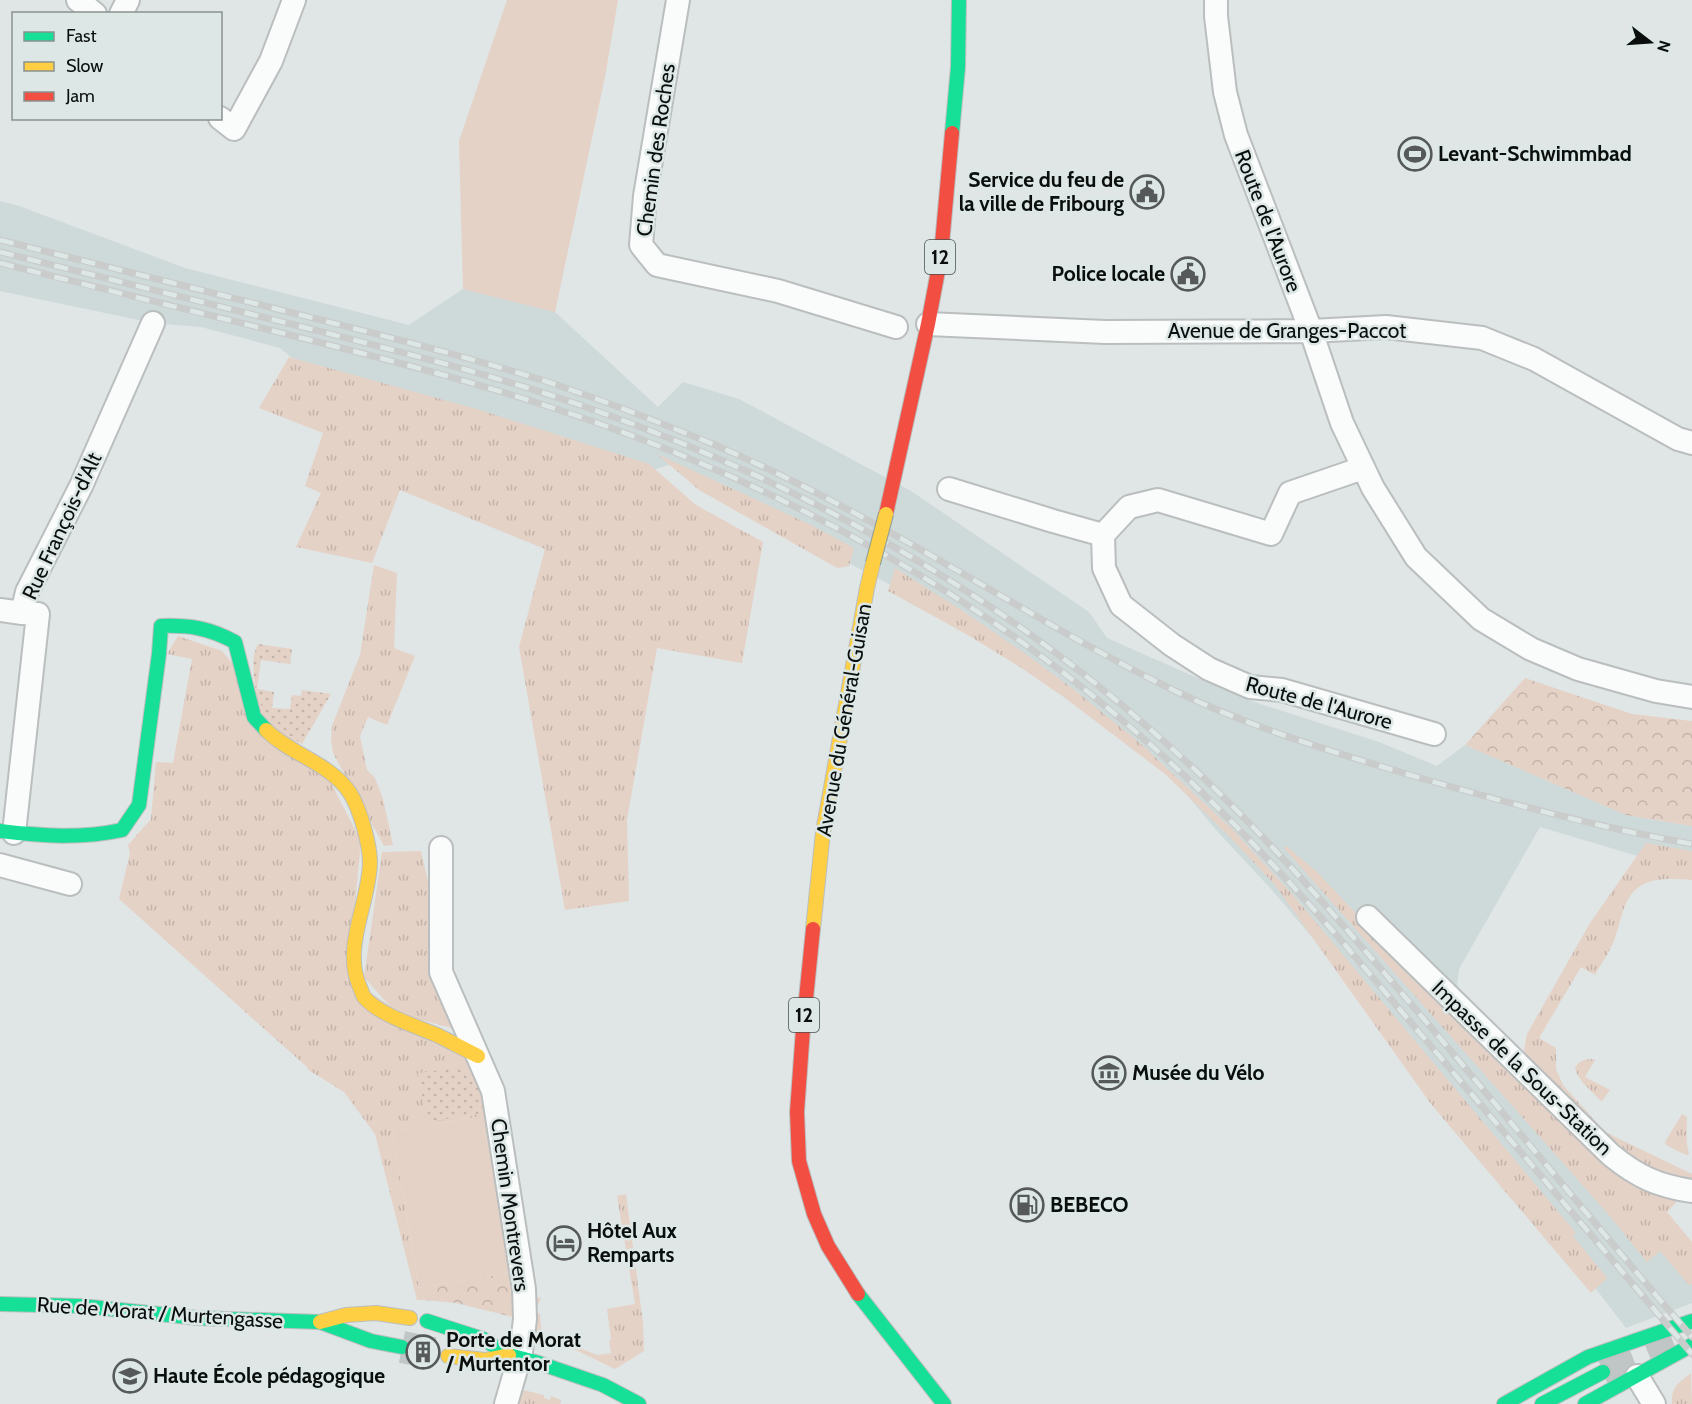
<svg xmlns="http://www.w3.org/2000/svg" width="1692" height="1404" font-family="Cabin,sans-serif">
	<defs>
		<pattern id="grass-tufts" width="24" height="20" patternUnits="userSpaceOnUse" patternTransform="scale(1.5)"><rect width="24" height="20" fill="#e5d2c7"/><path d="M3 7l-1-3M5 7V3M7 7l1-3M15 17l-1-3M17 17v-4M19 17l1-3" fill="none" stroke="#c3b3aa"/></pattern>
		<pattern id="forest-crowns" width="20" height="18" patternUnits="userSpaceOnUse" patternTransform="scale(1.5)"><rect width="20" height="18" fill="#e5d2c7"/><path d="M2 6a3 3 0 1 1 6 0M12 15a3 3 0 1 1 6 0" fill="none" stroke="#c3b3aa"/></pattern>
		<pattern id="garden-dots" width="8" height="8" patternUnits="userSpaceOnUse" patternTransform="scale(1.5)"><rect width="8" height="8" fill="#e5d2c7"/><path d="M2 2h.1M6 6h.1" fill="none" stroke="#c3b3aa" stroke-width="1.8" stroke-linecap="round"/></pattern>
	</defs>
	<rect width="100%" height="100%" fill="#e0e5e5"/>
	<path fill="#cedad9" d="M0,201L19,206L185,268L409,325L463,289L555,312L658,407L683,382L739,399L911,491L1089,612L1107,638L1245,699L1379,742L1437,766L1465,745L1626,815L1692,826V867L1668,865L1540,827L1459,969L1457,985L1506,1055L1692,1247V1303L1626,1328L1447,1096L1272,890L1217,831L1168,772L1040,674L897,588L817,547L672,464L634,476L346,401L280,348L201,327L153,323L0,291Z"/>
	<path fill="url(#grass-tufts)" d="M289,357L480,410L649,464L696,505L763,542L742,663L657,648L627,820L629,901L565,910L519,647L545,549L400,490L372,563L296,547L321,493L305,486L323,433L259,408Z
		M657,454L811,525L854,548L849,566L838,568L830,564L699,490Z
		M374,565L397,573L394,648L415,656L387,725L368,717L360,736L367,770L375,778L383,799L393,845L384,846L333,753L331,739L332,726L360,655Z
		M895,568L963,611L1027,655L1072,688L1141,744L1233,830L1293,895L1576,1233L1573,1236L1607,1278L1591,1293L1431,1104L1275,885L1228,835L1165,774L1065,698L1020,667L966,634L888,591Z
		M178,636L222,651L330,781L361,841L348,977L463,1057L483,1083L489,1115L392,1131L419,1288L424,1300H417L375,1134L344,1092L307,1069V1067L119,899L130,853L128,845L151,819L156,762L173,763L192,659L167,654Z
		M1646,843L1692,851V880C1660,878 1635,876 1623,911C1620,920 1618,929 1615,938C1611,951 1601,963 1595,975L1581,967L1539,1038L1556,1048V1069L1563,1085L1605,1132L1692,1174V1185L1639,1167L1528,1065L1524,1050L1527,1034L1590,923Z
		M1286,846L1316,871L1381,940L1615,1169L1679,1199L1667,1212L1692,1242V1283L1689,1285L1660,1251L1647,1262L1608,1214L1284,848Z
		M421,851L462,1031L396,1013L364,977L382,852Z
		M1591,1059L1595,1060L1585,1077L1610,1090L1602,1101L1599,1099L1583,1083L1577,1074L1575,1068C1579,1061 1583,1060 1591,1059Z
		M1682,1114L1687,1117C1687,1129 1685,1140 1689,1153L1688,1155H1686L1666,1145L1665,1142Z
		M626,1194L643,1323L644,1351L615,1369L580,1352L536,1334L533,1330V1297L541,1298L535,1311L540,1314L542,1336L557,1335L560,1340L597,1355L611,1353L609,1341L611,1340L607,1309L635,1304L617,1196Z
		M1691,1373L1692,1404H1672C1671,1386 1679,1383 1691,1373Z
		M523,1390L544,1395V1398L550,1400L551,1396L561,1400L560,1404H519L520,1396Z"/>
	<path fill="url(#forest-crowns)" d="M1525,678L1632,714L1692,721V826L1626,815L1465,745Z
		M514,1272L515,1303L513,1317L456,1303L424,1300L419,1288Z"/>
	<path fill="url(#garden-dots)" d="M258,644L292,649L290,664L261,660L257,689L274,692L272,708L290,709L292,695L301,696L302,690L331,694L302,744C274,725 257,712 254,677C253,664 252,656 258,644Z
		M466,1067L479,1084L485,1113L427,1122L418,1073Z"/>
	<path fill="#e5d2c7" d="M507,0H618L605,77L555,312L463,289L459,141Z
		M489,1115L514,1272L419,1288L392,1131Z"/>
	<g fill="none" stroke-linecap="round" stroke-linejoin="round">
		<path stroke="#c0c5c5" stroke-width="32" stroke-dasharray="32 16" stroke-linecap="butt" d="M402,1347L448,1356"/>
		<path stroke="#c0c5c5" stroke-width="33" stroke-dasharray="33 16" stroke-linecap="butt" d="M1603,1372L1674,1344"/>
		<g stroke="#babebe" stroke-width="26">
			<path id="street" d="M78,0L95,14
				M678,0L645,196L641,245L657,265L778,291L896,327
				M1216,0V16L1225,92L1236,135L1311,331L1342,423L1373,488L1416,557L1481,619L1531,649L1578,669L1656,691L1692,697
				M121,14L128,0
				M220,118L234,129L271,61L294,0
				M928,324L1105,332L1311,331L1386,327L1482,338L1534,359L1678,439L1692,443
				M949,489L1053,521L1103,535L1129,507L1158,500L1271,534L1290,493L1363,468
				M1103,535L1104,568L1121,605L1172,645L1209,669L1250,687L1282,690L1434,734
				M0,610L22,613
				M14,833L38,614L22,613L27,592L81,486L153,323
				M441,848V972L493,1091L524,1289L525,1319L521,1352L506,1404
				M0,865L70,884
				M1368,917L1611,1155C1638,1177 1658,1186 1692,1191
				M1637,1376L1654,1404"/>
		</g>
		<g stroke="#babebe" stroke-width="16">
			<path id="fast" d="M952,133L958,67L959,0
				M0,831C41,836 81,839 122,830L139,805L159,654L161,626C190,625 209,628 235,642L254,717L266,730
				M858,1294L944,1404
				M0,1304L81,1306L198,1318L320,1322L371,1341L402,1347
				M427,1321L483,1339L509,1355L539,1363L603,1385L639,1404
				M1504,1404L1588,1357L1692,1321
				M1542,1404L1603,1372
				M1585,1404L1692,1345"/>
		</g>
		<g stroke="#babebe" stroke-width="16">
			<path id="slow" d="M266,730C291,755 330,763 350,793C360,809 370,844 370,863C369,903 343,946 359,985C361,989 362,994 364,997C379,1015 416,1026 437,1035C451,1042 464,1049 478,1056
				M813,929L823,832L867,588L873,563
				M320,1322L346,1315L376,1313L410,1318
				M448,1356L485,1360L509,1355"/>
		</g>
		<g stroke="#babebe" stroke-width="16">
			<path id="jam" d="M886,514L928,324L941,255L952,133
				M813,929L803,1029L797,1112L799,1161L814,1214L828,1246L858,1294"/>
		</g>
		<use href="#street" stroke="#fafbfb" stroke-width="22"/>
		<use href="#fast" stroke="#16e098" stroke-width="14"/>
		<use href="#slow" stroke="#ffcf43" stroke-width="14"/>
		<use href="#jam" stroke="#f24e42" stroke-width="14"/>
		<g stroke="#cacccc" stroke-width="7">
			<path id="rail" d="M0,240C91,263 182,285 273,308C364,331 455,353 545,381C602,400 659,422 715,445C804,483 889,531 972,579C1038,617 1103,656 1171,689C1247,726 1329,751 1410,775C1503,802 1596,827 1692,844
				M0,252C101,277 202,302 303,327C401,352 499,376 594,410C800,482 996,592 1159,737C1256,822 1339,920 1423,1018C1513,1124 1601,1232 1692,1337
				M0,263C98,288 196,312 294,336C394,361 494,387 592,421C796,493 991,602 1152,746C1222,808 1285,876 1346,946L1692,1354"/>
		</g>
		<use href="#rail" stroke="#dde8e6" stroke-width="4.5" stroke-dasharray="14" stroke-linecap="butt"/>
		<g stroke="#899a97" stroke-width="16" stroke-linecap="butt">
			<path id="slow-bridge" d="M873,563L886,514"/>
		</g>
		<use href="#slow-bridge" stroke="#ffcf43" stroke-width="14"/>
	</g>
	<defs>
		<g id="stadium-ring" transform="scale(1.725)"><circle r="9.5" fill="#dde8e6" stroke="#555959" stroke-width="1.5"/><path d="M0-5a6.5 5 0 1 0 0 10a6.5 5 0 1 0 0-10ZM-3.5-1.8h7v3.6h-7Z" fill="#555959"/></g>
		<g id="civic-ring" transform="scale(1.725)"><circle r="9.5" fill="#dde8e6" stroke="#555959" stroke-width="1.5"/><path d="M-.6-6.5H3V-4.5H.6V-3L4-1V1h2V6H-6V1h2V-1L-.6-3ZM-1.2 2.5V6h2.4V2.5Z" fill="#555959"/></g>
		<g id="museum-ring" transform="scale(1.725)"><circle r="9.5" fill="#dde8e6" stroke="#555959" stroke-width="1.5"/><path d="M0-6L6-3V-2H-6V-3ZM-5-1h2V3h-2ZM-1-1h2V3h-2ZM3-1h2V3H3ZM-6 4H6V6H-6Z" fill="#555959"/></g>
		<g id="fuel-ring" transform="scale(1.725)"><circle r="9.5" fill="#dde8e6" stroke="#555959" stroke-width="1.5"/><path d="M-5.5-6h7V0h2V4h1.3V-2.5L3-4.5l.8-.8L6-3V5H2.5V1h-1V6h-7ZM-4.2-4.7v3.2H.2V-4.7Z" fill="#555959"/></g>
		<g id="hotel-ring" transform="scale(1.725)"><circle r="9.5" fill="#dde8e6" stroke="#555959" stroke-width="1.5"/><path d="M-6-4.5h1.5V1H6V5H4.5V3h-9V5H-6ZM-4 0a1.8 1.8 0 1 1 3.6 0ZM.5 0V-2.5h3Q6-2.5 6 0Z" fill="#555959"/></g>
		<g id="building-ring" transform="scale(1.725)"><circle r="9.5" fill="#dde8e6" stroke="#555959" stroke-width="1.5"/><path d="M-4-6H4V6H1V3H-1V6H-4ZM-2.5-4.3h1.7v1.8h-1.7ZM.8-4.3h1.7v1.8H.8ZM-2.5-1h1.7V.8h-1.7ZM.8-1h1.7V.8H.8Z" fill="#555959"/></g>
		<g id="university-ring" transform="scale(1.725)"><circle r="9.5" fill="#dde8e6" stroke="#555959" stroke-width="1.5"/><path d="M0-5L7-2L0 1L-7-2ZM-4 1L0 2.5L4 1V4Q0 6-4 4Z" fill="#555959"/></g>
	</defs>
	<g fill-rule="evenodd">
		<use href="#stadium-ring" x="1415" y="154"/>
		<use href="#civic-ring" x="1147" y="192"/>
		<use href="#civic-ring" x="1188" y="274"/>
		<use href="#museum-ring" x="1109" y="1073"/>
		<use href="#fuel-ring" x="1027" y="1205"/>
		<use href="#hotel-ring" x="564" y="1243"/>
		<use href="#building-ring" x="423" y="1352"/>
		<use href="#university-ring" x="130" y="1376"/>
	</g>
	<g text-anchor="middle" stroke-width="5" stroke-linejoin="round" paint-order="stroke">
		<g fill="#dde8e6" stroke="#494f4e" stroke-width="1.5">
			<rect x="925" y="240" width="30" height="34" rx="4.5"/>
			<rect x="789" y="998" width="30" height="34" rx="4.5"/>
		</g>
		<g font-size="20" font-weight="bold" fill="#0a0e0d">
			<text x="940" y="264">12</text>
			<text x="804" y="1022">12</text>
		</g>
		<g font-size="21" fill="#0a0e0d" stroke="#dde8e6">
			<text transform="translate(656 150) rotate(-82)" y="7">Chemin des Roches</text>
			<text transform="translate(1268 221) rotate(69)" y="7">Route de l'Aurore</text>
			<text x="1287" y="338">Avenue de Granges-Paccot</text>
			<text transform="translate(62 526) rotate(-65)" y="7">Rue François-d'Alt</text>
			<text transform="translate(1319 703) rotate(15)" y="7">Route de l'Aurore</text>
			<text transform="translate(844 720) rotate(-80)" y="7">Avenue du Général-Guisan</text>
			<text transform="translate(1522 1068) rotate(44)" y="7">Impasse de la Sous-Station</text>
			<text transform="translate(510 1205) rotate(82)" y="7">Chemin Montrevers</text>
			<text transform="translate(160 1313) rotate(4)" y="7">Rue de Morat / Murtengasse</text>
		</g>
		<g font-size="21" font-weight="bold" fill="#0a0e0d" stroke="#dde8e6" text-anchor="start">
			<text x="1438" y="161">Levant-Schwimmbad</text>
			<text x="1124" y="187" text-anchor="end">Service du feu de<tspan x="1124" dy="24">la ville de Fribourg</tspan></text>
			<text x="1165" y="281" text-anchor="end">Police locale</text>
			<text x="1132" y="1080">Musée du Vélo</text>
			<text x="1050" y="1212">BEBECO</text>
			<text x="587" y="1238">Hôtel Aux<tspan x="587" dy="24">Remparts</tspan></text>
			<text x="446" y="1347">Porte de Morat<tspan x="446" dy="24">/ Murtentor</tspan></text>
			<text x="153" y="1383">Haute École pédagogique</text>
		</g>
	</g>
	<rect x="12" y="12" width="210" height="108" fill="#dde8e6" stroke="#89918f" stroke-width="1.5"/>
	<rect x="24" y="32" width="30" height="9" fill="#16e098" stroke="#89918f" stroke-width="1.5"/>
	<text x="66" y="42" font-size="18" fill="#0a0e0d">Fast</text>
	<rect x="24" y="62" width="30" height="9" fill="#ffcf43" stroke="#89918f" stroke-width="1.5"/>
	<text x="66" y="72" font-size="18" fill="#0a0e0d">Slow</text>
	<rect x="24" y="92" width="30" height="9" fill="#f24e42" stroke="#89918f" stroke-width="1.5"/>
	<text x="66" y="102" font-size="18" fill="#0a0e0d">Jam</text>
	<g transform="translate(1650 42) rotate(107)" stroke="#dde8e6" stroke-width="4.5" paint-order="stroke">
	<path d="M0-4.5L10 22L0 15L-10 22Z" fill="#0a0e0d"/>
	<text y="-9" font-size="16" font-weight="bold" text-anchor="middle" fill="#0a0e0d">N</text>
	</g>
</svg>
